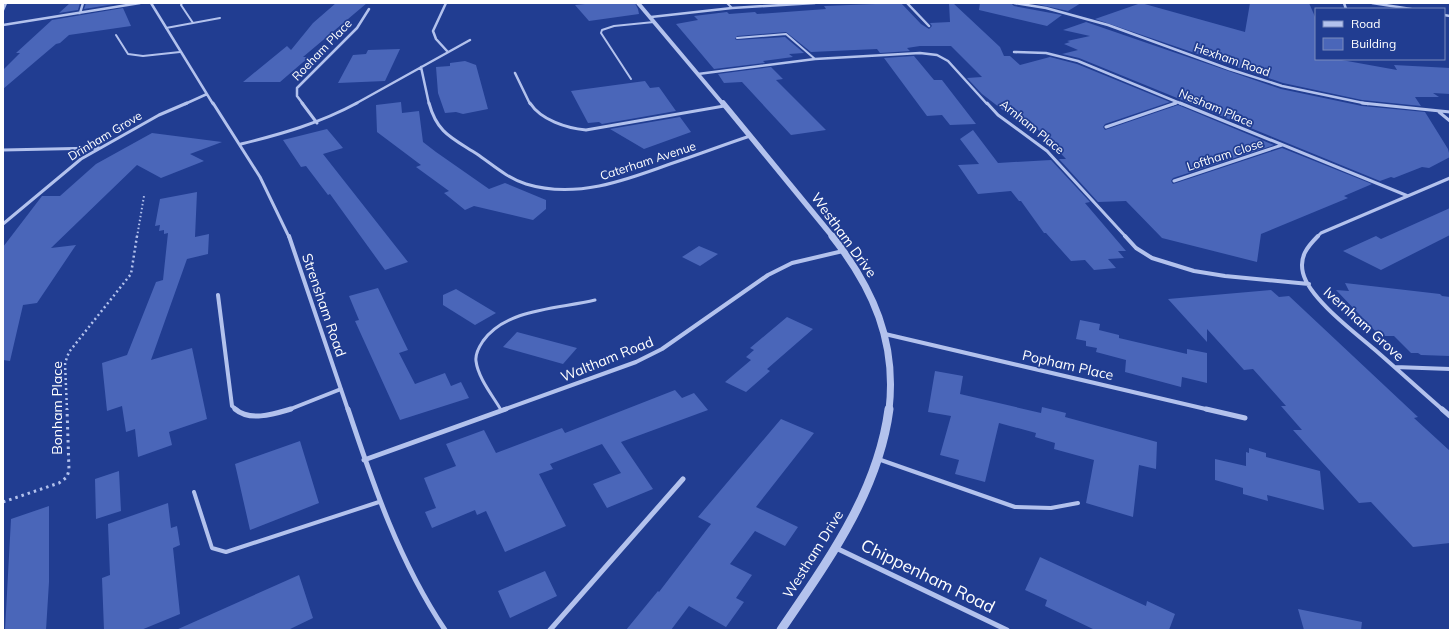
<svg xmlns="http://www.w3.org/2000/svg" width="1453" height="633" font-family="Mulish,sans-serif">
	<rect width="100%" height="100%" fill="#213d91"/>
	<path fill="#4a66b9" d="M70,3H80L78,10L59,13Z
		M86,3H121L84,9Z
		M336,3H367L303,57H309L280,82H243L287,46L291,50L313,23Z
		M595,3H635L638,9L639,14L589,21L575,5Z
		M901,3L921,24L929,29L932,26L930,23L950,22L949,3H953L1000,47L1004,56H1010L1020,65L1050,57L1077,64L1170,102L1105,124L1103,127L1105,130L1178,105L1274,145L1173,178L1171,181L1173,184L1282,148L1372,184L1344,196L1348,198L1261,234L1257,262L1162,238L1126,201L1098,202L1059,159H1066L1029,120L1017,121L982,94L967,78L982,77L951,46H920L907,48L910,51L880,53L877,49L811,52L786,32L737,36L735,39L737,40L785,37L804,53L789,54L793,57L763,61L765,63L714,69L676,24L698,20L694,16L727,12L729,14L755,12L757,14L826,9L824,6Z
		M980,3H1011L1014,6L1062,15L1047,26L979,10Z
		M1032,3H1081L1068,11Z
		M1141,3L1245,32L1250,3H1309L1316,19V59H1336L1397,70L1394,65L1450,68V94L1433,93L1439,97H1415L1421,106L1362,100L1283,83L1095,19Z
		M123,8L131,26L69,35L60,43L56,44L3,89V70L20,53H16L52,20Z
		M1086,22L1281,89L1362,106L1425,112L1448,149L1450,157L1429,168L1422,167L1394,178L1391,177L1380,181L1079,58L1062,54L1078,50L1064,44L1070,42L1067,41L1090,36L1063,30Z
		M400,49L385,81L338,83L353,55L366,54L368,50Z
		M914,56L934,80H942L976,124L950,125L942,115L927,116L884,58Z
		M465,61L476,65L488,109L463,114L456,112L445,113L438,93L436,67L450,66V63Z
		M771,67L783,79L776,80L826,130L791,135L742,82L724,83L718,74Z
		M645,81L650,88L659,87L676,111L602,124L599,122L588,123L571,91Z
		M401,102L402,113L419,111L423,142L436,152L489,189L505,183L546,200V209L533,220L474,206L465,210L444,193L449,191L416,167L421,165L377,132L376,105Z
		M680,117L691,132L644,149L610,129Z
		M327,129L343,148L323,154L408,262L385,270L330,194L328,195L306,166L301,167L283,140Z
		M973,130L998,163L1051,160L1090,202L1085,203L1126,251H1118L1124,258L1108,259L1116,268L1094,270L1085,260L1071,261L1046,233H1044L1021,201H1019L1011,191L978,194L958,165L979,164L960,139Z
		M152,133L222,142L190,154L204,161L161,178L137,165L51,248L76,245L37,303L23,305L10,361L3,360V247L42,196H60L96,164Z
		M197,192L195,237L209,234L208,254L187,259L151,360L192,348L207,419L169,432L172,445L138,457L135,429L126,432L122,406L107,411L102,363L127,355L156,282L163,280L168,233L164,234V230L159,231L160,225L155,226L160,199Z
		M1450,208V235L1381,270L1343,251L1376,236L1381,239Z
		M699,246L718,254L700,266L682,257Z
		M1345,283L1440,294L1442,296L1450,297V356L1421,355L1418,353H1411L1394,336H1380L1336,290L1349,291Z
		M378,288L408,350L399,353L415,384L445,373L451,386L461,382L469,398L400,420L355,321L359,320L349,296Z
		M456,289L496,313L475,325L443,305V295Z
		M1271,290L1279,297L1289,296L1418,417L1414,418L1450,451V543L1413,547L1371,502L1359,503L1293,430H1302L1281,406H1286L1253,369L1244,370L1207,329V342L1168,299Z
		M787,317L813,329L767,369L770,371L746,392L725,382L751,360L746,357L754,350L750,348Z
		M1080,320L1100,324L1099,330L1119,335V338L1187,354V349L1207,353V383L1182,377L1181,387L1125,372L1126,360L1096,352L1097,348L1086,346V341L1076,339Z
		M517,332L577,348L563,364L503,347Z
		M935,371L963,376L960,394L1041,413L1042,407L1066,413L1065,417L1157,442L1156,469L1139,465L1133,517L1086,503L1094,460L1054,449L1055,443L1035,437L1036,433L999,423L985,482L955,474L959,460L940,455L951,416L928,412Z
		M675,390L682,398L694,393L708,410L621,442L653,489L607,508L593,484L621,473L602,444L550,464L553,469L539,474L566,526L505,552L486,511L477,515L475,510L432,528L425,512L436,508L424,478L456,466L446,444L484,430L496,453L562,428L565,433Z
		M781,419L814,433L756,507L798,527L785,546L755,531L730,564L752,575L736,598L744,602L726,627L689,606L671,630H626L658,591L659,592L711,524L698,517Z
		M300,441L319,503L250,530L235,464Z
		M1249,448L1266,453V457L1320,471L1324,510L1267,495L1268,501L1243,494V488L1215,480V459L1246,466V452L1249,453Z
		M119,471L121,511L96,519L95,479Z
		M168,503L171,528L177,526L180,545L173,548L180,614L141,630H104L102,578L110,575L108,524Z
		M49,506V582L46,630H5L11,519Z
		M1040,557L1146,606L1147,601L1175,614L1169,630H1095L1045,606L1047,600L1025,590Z
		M545,571L557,596L510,618L498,591Z
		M299,575L313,618L288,630H176Z
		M1298,609L1362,622L1361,630H1304Z"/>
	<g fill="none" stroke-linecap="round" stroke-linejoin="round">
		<path stroke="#b3c2ed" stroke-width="2" stroke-dasharray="1.5 2.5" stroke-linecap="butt" d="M137,237L144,196"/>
		<path stroke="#b3c2ed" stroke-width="2.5" stroke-dasharray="2 3" stroke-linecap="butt" d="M67,410L65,363L69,352L131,274L137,236"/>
		<path stroke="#b3c2ed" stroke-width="3" stroke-dasharray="2.5 4" stroke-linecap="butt" d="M3,502L59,483L67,477L69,470L67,409"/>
		<path stroke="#b3c2ed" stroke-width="2" d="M182,3L181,5L193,23
			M727,3L732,8
			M166,28L220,18
			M116,35L128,54L143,56L180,52
			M737,38L786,34L815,59
			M631,79L601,33L602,30L614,26L654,22"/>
		<path stroke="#b3c2ed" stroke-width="3" d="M501,410C493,396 478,378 476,361C475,354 479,347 483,341C507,308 558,309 595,300"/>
		<path stroke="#b3c2ed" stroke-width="4" d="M878,459L1015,507L1051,508L1078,503
			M194,492L212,548L226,552L379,502"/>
		<path stroke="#b3c2ed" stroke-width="2.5" d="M151,3L213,104
			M446,3L433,31L436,39L447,51
			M907,3L929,26
			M1014,3L1046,8L1108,25L1229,69L1282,86L1368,104
			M1344,3L1346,9
			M1372,3L1411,9
			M3,10L6,3
			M80,13L83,3
			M1444,15L1450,16
			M651,17L732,8L815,3
			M3,25L140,3
			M1014,52L1046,53L1078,61L1182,104
			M421,67L429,104
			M515,73L530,104
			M698,74L815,59L920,53L937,55L948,61L987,104
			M185,104L207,94
			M303,104L297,96V88L357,28L369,9
			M355,104L470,40
			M1173,104L1178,102"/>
		<path stroke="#b3c2ed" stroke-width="3" d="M213,103L260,177L289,237
			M302,103L317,123
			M429,103C437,133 452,138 477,154C493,165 507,178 526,184C575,199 624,181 670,164C697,155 723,145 750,136
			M530,103C541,120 566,128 586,130L724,106
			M987,103L998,115L1047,151L1126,237
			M1180,103L1408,196
			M1362,103L1450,112
			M1439,112L1450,121
			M1106,127L1176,103
			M241,144C282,134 320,123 357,103
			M3,150L99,148
			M1174,181L1282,145
			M3,224L81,159L159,115L187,103
			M1317,237L1321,233L1450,178"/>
		<path stroke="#b3c2ed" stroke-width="4" d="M289,236L348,410
			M1125,236L1136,248L1152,258L1194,271L1225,276L1309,284
			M1318,236C1307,247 1299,257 1303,273C1309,298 1354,332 1374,349C1397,369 1420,390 1443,410
			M218,295L232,406L237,410
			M885,334L1210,410
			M1395,367L1450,369
			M288,410L341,389
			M503,410L636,362L662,349L768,275L792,263L843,251"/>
		<path stroke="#b3c2ed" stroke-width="5" d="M235,409C250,422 274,414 291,409
			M348,409C374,487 399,561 445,630
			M1206,409L1245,418
			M1442,409L1450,416
			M364,460L506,409
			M836,548L1007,630
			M550,630L683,479"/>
		<path stroke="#b3c2ed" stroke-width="4" d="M638,3L723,104"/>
		<path stroke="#b3c2ed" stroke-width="5.5" d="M723,103L833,237"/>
		<path stroke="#b3c2ed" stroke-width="7" d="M832,236C873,288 897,342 889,410"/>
		<path stroke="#b3c2ed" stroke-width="9" d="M781,630C827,562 878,493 889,409"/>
	</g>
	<g text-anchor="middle" stroke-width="3.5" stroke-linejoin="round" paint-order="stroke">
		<g font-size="12" fill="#fff" stroke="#213d91">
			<text transform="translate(322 50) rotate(-46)" y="4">Roeham Place</text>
			<text transform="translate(1232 60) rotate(19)" y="4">Hexham Road</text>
			<text transform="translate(1216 108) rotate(23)" y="4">Nesham Place</text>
			<text transform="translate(1032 127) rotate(39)" y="4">Arnham Place</text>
			<text transform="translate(105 136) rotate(-31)" y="4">Drinham Grove</text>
			<text transform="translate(1225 155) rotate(-18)" y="4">Loftham Close</text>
			<text transform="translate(648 161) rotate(-18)" y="4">Caterham Avenue</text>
		</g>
		<g font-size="14" fill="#fff" stroke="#213d91">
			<text transform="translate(844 235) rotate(54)" y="5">Westham Drive</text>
			<text transform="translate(324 305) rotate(71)" y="5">Strensham Road</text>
			<text transform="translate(1364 324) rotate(42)" y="5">Ivernham Grove</text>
			<text transform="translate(607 359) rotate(-22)" y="5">Waltham Road</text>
			<text transform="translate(1068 365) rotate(13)" y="5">Popham Place</text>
			<text transform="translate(57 408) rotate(-90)" y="5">Bonham Place</text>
			<text transform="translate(813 554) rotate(-58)" y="5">Westham Drive</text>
		</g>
		<g font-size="17" fill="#fff" stroke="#213d91">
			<text transform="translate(928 576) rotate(26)" y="6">Chippenham Road</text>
		</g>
	</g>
	<rect width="1453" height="633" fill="none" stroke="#ffffff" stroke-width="8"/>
	<rect x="1315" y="8" width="130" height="52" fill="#213d91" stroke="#7a8bbd"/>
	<rect x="1323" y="21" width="20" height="6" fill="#b3c2ed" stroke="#7a8bbd"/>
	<text x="1351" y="28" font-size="12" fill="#ffffff">Road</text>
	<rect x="1323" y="38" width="20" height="12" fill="#4a66b9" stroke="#7a8bbd"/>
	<text x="1351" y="48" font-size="12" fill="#ffffff">Building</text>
</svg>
